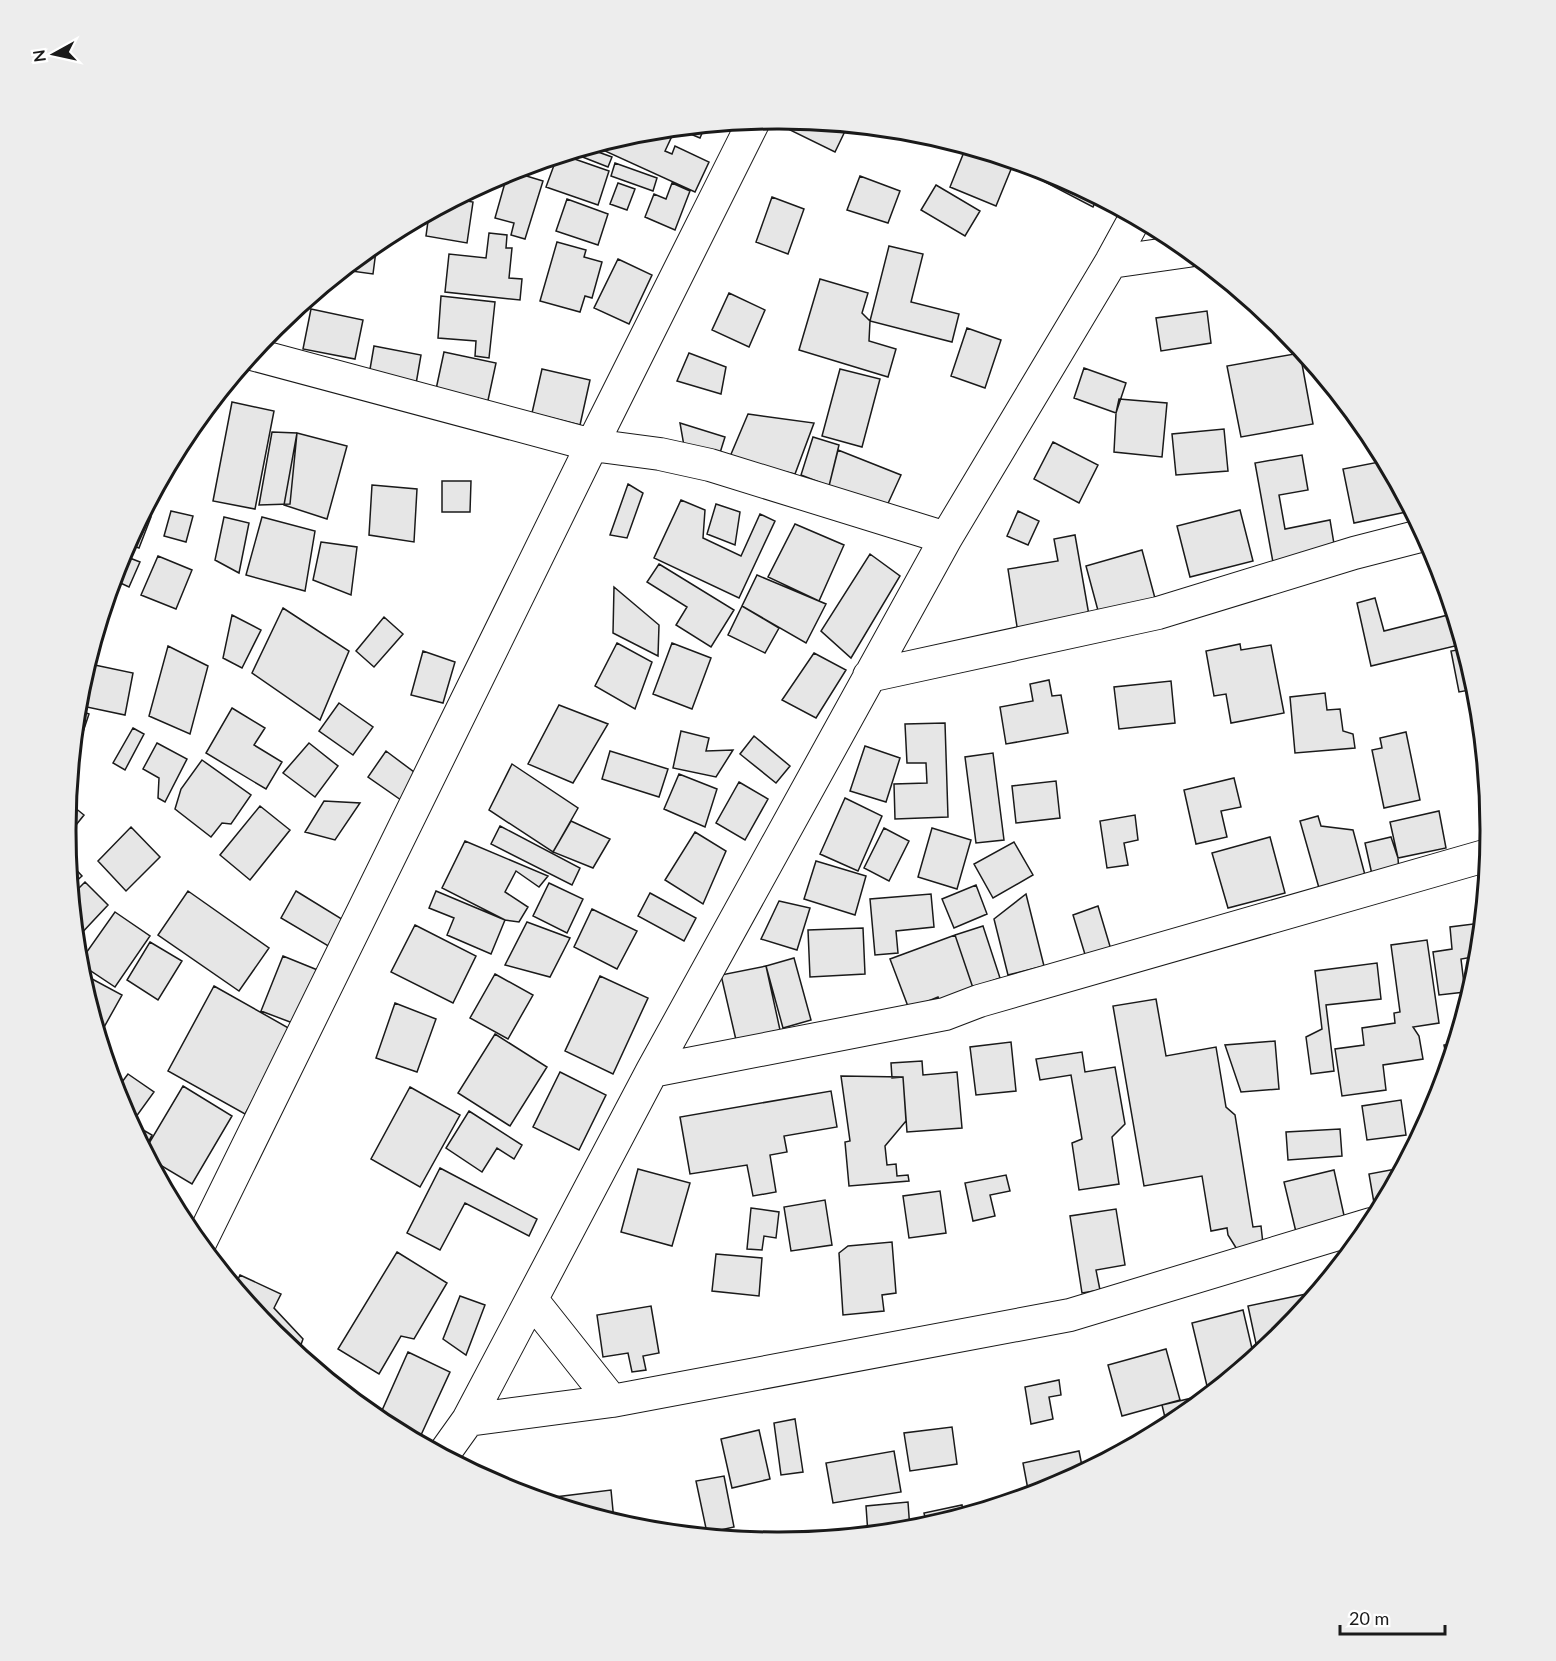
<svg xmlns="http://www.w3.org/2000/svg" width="1556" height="1661" font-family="Lato,sans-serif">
	<rect width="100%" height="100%" fill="#fff"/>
	<path fill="#e6e6e6" stroke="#1a1a1a" stroke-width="1.5" d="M793,120L848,125L835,152L788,129Z
		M705,126L700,138L676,128Z
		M659,130L672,136L665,151L672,154L675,146L709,162L695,192L594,146L639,132Z
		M966,147L1014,162L996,206L950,187Z
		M587,148L612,157L608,167L580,156L582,150Z
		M563,155L609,171L598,205L546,187L557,157Z
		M543,161L540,170L528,166Z
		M615,163L657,178L653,191L611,176Z
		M510,171L543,181L525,239L511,235L514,223L495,218L508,172Z
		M1050,173L1097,198L1093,207L1045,182Z
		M860,176L900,191L888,223L847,210Z
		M618,183L635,189L627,210L610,204Z
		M672,183L690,191L675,230L645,217L654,194L666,199Z
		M936,185L980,211L965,236L921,210Z
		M772,197L804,209L788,254L756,242Z
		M456,199L473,202L467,243L426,236L429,214Z
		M567,199L608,214L598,245L556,231Z
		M489,233L507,235L506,248H512L509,278L522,279L520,300L445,292L449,254L486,258Z
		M557,242L586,250L584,257L602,262L592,298L585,296L580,312L540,301Z
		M377,243L373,274L344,270Z
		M889,246L923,254L911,302L959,314L952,342L870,321Z
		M618,259L652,275L629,324L594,308Z
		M820,279L868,293L862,313L870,321L869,341L896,349L888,377L799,350Z
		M729,293L765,310L749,347L712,330Z
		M441,296L495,302L489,358L475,356L476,341L438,338Z
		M311,309L363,320L355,359L303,349Z
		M1207,311L1211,343L1161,351L1156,318Z
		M967,328L1001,340L985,388L951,376Z
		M374,346L421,355L416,384L369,375Z
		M444,352L496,363L487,405L435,394Z
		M689,353L726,367L721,394L677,381Z
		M1300,353L1313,424L1241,437L1227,366Z
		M1084,368L1126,383L1116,413L1074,398Z
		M542,369L590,380L580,425L532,413Z
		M840,369L880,379L862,447L822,436Z
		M1119,399L1167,403L1162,457L1114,452L1116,413Z
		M232,402L274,411L255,509L213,501Z
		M208,408L196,438L186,434Z
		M748,414L814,423L795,474L729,459Z
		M680,423L725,437L719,456L684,446Z
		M1224,429L1228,471L1176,475L1172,434Z
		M272,432L297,433L290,504L259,505Z
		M297,433L347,446L327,519L284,505Z
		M813,437L839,445L829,486L801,475Z
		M1053,442L1098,465L1079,503L1034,479Z
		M838,450L901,475L885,510L829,486Z
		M1302,455L1308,490L1279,495L1285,529L1330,520L1336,556L1274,568L1255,463Z
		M1384,461L1411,511L1354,523L1343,469Z
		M442,481H471L470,512H442Z
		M628,484L643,493L627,538L610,535Z
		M372,485L417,489L414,542L369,535Z
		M681,500L705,510L703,538L741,556L760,514L775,521L739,598L654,558Z
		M716,504L740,512L735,545L707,534Z
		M1240,510L1253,561L1190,577L1177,526Z
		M171,511L193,516L186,542L164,536Z
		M1018,511L1039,521L1028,545L1007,536Z
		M144,514L151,517L139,548L128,544Z
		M224,517L249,523L239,573L215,560Z
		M262,517L315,531L305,591L246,575Z
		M795,524L844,545L819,601L768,577Z
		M1075,535L1090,621L1018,633L1008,569L1058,561L1054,539Z
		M321,542L357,547L351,595L313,580Z
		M1142,550L1156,602L1100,618L1086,566Z
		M870,554L900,576L851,658L821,631Z
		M122,555L140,562L129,587L114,580Z
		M158,556L192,570L176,609L141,595Z
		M659,564L734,610L711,647L676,625L687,607L647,582Z
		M757,575L826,604L806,643L742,606Z
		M614,587L659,625L658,656L613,633Z
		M1375,598L1384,631L1448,615L1455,646L1371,666L1357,603Z
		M742,606L779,628L765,653L728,635Z
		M283,608L349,651L320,720L252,673Z
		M232,615L261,630L242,668L223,658Z
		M384,617L403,634L374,667L356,651Z
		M617,643L652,662L635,709L595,686Z
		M672,643L711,658L692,709L653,694Z
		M1240,644L1241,650L1271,645L1284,713L1231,723L1226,694L1214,696L1206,651Z
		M168,646L208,666L190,734L149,716Z
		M1463,649L1475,689L1459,692L1451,651Z
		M423,651L455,662L443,703L411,695Z
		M814,653L846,670L816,718L782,700Z
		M90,664L133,673L125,715L82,706Z
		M1049,680L1052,696L1061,695L1068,733L1006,744L1000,707L1033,701L1030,684Z
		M1171,681L1175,723L1119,729L1114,687Z
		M1325,693L1327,710L1340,709L1343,731L1353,734L1355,748L1295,753L1290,697Z
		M339,703L373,727L353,755L319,731Z
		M559,705L608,724L573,783L528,764Z
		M232,708L265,728L254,745L282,762L266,789L206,753Z
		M78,710L89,714L74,759H73Z
		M945,723L948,817L895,819L894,784L927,783L926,763H907L905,724Z
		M133,728L144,734L125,770L113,763Z
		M681,731L709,738L706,751L733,750L716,777L673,768Z
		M1406,732L1420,800L1384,808L1372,750L1382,748L1380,738Z
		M754,736L790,766L776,783L740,754Z
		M157,743L187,759L165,802L158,798L159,778L143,769Z
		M309,743L338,766L315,797L283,773Z
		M865,746L900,758L886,802L850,791Z
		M386,751L418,775L401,800L368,777Z
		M610,751L668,769L659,797L602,779Z
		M993,753L1004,840L976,843L965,757Z
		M202,760L251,795L231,824L222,823L211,837L175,809L181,789Z
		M512,764L578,808L553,852L489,810Z
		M679,774L717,789L705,827L664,809Z
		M1234,778L1241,807L1221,811L1227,837L1196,844L1184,790Z
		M1056,781L1060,818L1016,823L1012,786Z
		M739,782L768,799L745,840L716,823Z
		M845,798L882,816L858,871L820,854Z
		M324,801L360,803L335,840L305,832Z
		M69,803L84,815L72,830L66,826Z
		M260,806L290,830L250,880L220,855Z
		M1439,811L1446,848L1398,858L1390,822Z
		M1135,815L1138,840L1124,843L1128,865L1107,868L1100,821Z
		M1318,816L1321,826L1353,830L1365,875L1319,888L1300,821Z
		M571,821L610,839L593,868L553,852Z
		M500,826L580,868L572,885L491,844Z
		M131,827L160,857L126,891L98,861Z
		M884,828L909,841L889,881L864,868Z
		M932,828L971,840L957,889L918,877Z
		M695,832L726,851L703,904L665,880Z
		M1270,837L1285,893L1228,908L1212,853Z
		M1391,837L1398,858L1399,873L1373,879L1365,843Z
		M465,841L548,876L539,887L516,871L505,892L528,907L519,922L505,920L442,888Z
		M1014,842L1033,875L993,898L974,864Z
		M816,861L866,876L855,915L804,899Z
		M69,862L82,876L71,886Z
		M85,882L108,905L77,938L72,895Z
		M549,883L583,899L567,933L533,916Z
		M976,885L987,914L954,928L942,899Z
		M188,891L269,948L239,991L158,935Z
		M296,891L345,921L335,950L281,918Z
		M436,891L505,920L491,954L447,935L454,918L429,908Z
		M650,893L696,918L684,941L638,916Z
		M931,894L934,927L896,931L898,953L875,955L870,899Z
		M1026,894L1044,966L1008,975L994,919Z
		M779,901L810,908L797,950L761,939Z
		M1098,906L1112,953L1087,961L1073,915Z
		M592,909L637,931L617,969L574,947Z
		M115,912L150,936L115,987L79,963Z
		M527,922L570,938L550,977L505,965Z
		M1481,923L1478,956L1461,959L1465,992L1439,995L1433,952L1452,949L1450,927Z
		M415,925L476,956L453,1003L391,972Z
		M983,926L1000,978L973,988L955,935Z
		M863,928L865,974L810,977L808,930Z
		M955,935L973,988L945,1014L938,997L909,1009L890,959Z
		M1427,940L1439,1023L1413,1027L1419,1036L1423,1059L1383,1065L1386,1090L1342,1096L1335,1049L1364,1045L1362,1028L1395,1023L1394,1013L1400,1012L1391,945Z
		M150,942L182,961L158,1000L127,980Z
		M283,956L320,971L298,1025L261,1011Z
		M794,958L811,1020L783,1028L766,966Z
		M1377,963L1381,999L1326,1005L1334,1071L1311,1074L1306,1037L1322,1029L1315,971Z
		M766,966L780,1030L736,1040L721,975Z
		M81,973L122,995L103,1029L97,1026Z
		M495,974L533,995L508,1039L470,1018Z
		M600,976L648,998L613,1074L565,1051Z
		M214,986L292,1030L245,1114L168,1071Z
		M1156,999L1166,1056L1216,1047L1226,1107L1235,1115L1253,1227L1261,1226L1264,1253L1238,1251L1228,1235L1227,1228L1211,1231L1202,1176L1144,1186L1113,1006Z
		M395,1003L436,1019L417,1072L376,1058Z
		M495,1034L547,1067L510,1126L458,1093Z
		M1275,1041L1279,1089L1241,1092L1225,1045Z
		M1011,1042L1016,1091L976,1095L970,1047Z
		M1454,1043L1448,1064L1444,1045Z
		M1082,1052L1085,1072L1115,1067L1125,1124L1112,1137L1119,1184L1079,1190L1072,1143L1082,1139L1071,1075L1040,1080L1036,1059Z
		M922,1061L923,1075L957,1072L962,1128L907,1132L903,1077L892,1078L891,1063Z
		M560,1072L606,1095L579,1150L533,1127Z
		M128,1074L154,1092L133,1121L128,1118L120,1103L116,1090Z
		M841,1076L903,1077L906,1121L885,1146L887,1165L896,1164L897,1176L908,1175L909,1181L849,1186L845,1142L850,1141Z
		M183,1086L232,1116L192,1184L150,1159L145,1150Z
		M410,1087L460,1115L420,1187L371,1159Z
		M831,1091L837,1127L784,1136L787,1152L770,1155L776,1192L753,1196L747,1165L690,1174L680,1117Z
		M1401,1100L1406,1135L1367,1140L1362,1106Z
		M469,1111L522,1145L514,1159L497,1148L482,1172L446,1148Z
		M131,1123L152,1135L145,1148Z
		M1340,1129L1342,1156L1288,1160L1286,1132Z
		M440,1168L537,1219L529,1236L465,1203L440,1250L407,1233Z
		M1401,1168L1383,1202L1374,1203L1369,1174Z
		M638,1169L690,1183L672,1246L621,1232Z
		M1334,1170L1345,1220L1296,1232L1284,1182Z
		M1006,1175L1010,1191L990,1195L995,1216L973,1221L965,1183Z
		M940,1191L946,1233L909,1238L903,1196Z
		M825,1200L832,1245L791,1251L784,1207Z
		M751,1208L779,1212L776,1238L764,1236L762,1250L747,1249Z
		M1116,1209L1125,1265L1096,1270L1100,1290L1082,1293L1070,1216Z
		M892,1242L896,1293L882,1295L884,1311L843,1315L839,1253L848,1246Z
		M397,1252L447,1283L414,1339L401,1336L379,1374L338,1349Z
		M716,1254L762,1258L759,1296L712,1291Z
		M240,1275L281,1294L274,1308L303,1339L298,1353L274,1334L235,1286Z
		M1316,1292L1281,1334L1258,1353L1248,1306Z
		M460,1296L485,1305L466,1355L443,1339Z
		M651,1306L659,1353L643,1356L646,1370L632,1372L628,1353L603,1357L597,1315Z
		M1243,1310L1254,1357L1223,1382L1207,1386L1192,1323Z
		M1166,1349L1180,1400L1122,1416L1108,1365Z
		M408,1352L450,1372L421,1435L380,1415Z
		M1059,1380L1061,1395L1049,1397L1053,1419L1031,1424L1025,1387Z
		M1192,1398L1194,1406L1167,1426L1162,1405Z
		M795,1419L803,1472L781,1475L774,1423Z
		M952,1427L957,1464L910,1471L904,1433Z
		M759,1430L770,1479L732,1488L721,1439Z
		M894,1451L901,1492L833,1503L826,1463Z
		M1079,1451L1083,1471L1050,1488L1029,1495L1023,1463Z
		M724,1476L734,1527L707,1533L696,1481Z
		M611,1490L614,1521L547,1501V1498Z
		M908,1502L910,1530L868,1534L866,1506Z
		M962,1505L964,1515L927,1526L924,1513Z"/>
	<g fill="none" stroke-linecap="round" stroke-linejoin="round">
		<g stroke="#1a1a1a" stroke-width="34">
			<path id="minor" d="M1111,262L1188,251
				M252,354L592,445L660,454L710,465L946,538
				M869,676L1158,613L1354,553L1424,535
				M652,1071L945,1014L979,1001L1488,855
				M200,1243L592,445L754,121
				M532,1300L612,1401
				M468,1420L612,1401L1070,1315L1371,1224
				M443,1455L468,1420L652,1071L946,538L1111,262L1135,218"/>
		</g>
		<use href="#minor" stroke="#fff" stroke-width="32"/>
	</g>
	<path d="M0 0H1556V1661H0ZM777 129H779A701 701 0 0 1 1480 830V831A701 701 0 0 1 779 1532H777A701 701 0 0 1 76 831V830A701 701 0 0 1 777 129Z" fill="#ededed" fill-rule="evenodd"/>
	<path fill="none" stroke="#1a1a1a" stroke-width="3" d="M777 129H779A701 701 0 0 1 1480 830V831A701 701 0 0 1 779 1532H777A701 701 0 0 1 76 831V830A701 701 0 0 1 777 129Z"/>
	<g transform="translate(54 54) rotate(262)" stroke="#ffffff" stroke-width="4.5" paint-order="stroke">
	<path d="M0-4.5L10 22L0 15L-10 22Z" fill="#1a1a1a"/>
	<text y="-9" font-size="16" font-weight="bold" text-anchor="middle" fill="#1a1a1a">N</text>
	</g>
	<path d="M1340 1625v9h105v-9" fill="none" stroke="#1a1a1a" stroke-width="3"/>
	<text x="1349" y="1625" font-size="18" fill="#1a1a1a" stroke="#ffffff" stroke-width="4.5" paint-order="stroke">20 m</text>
</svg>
